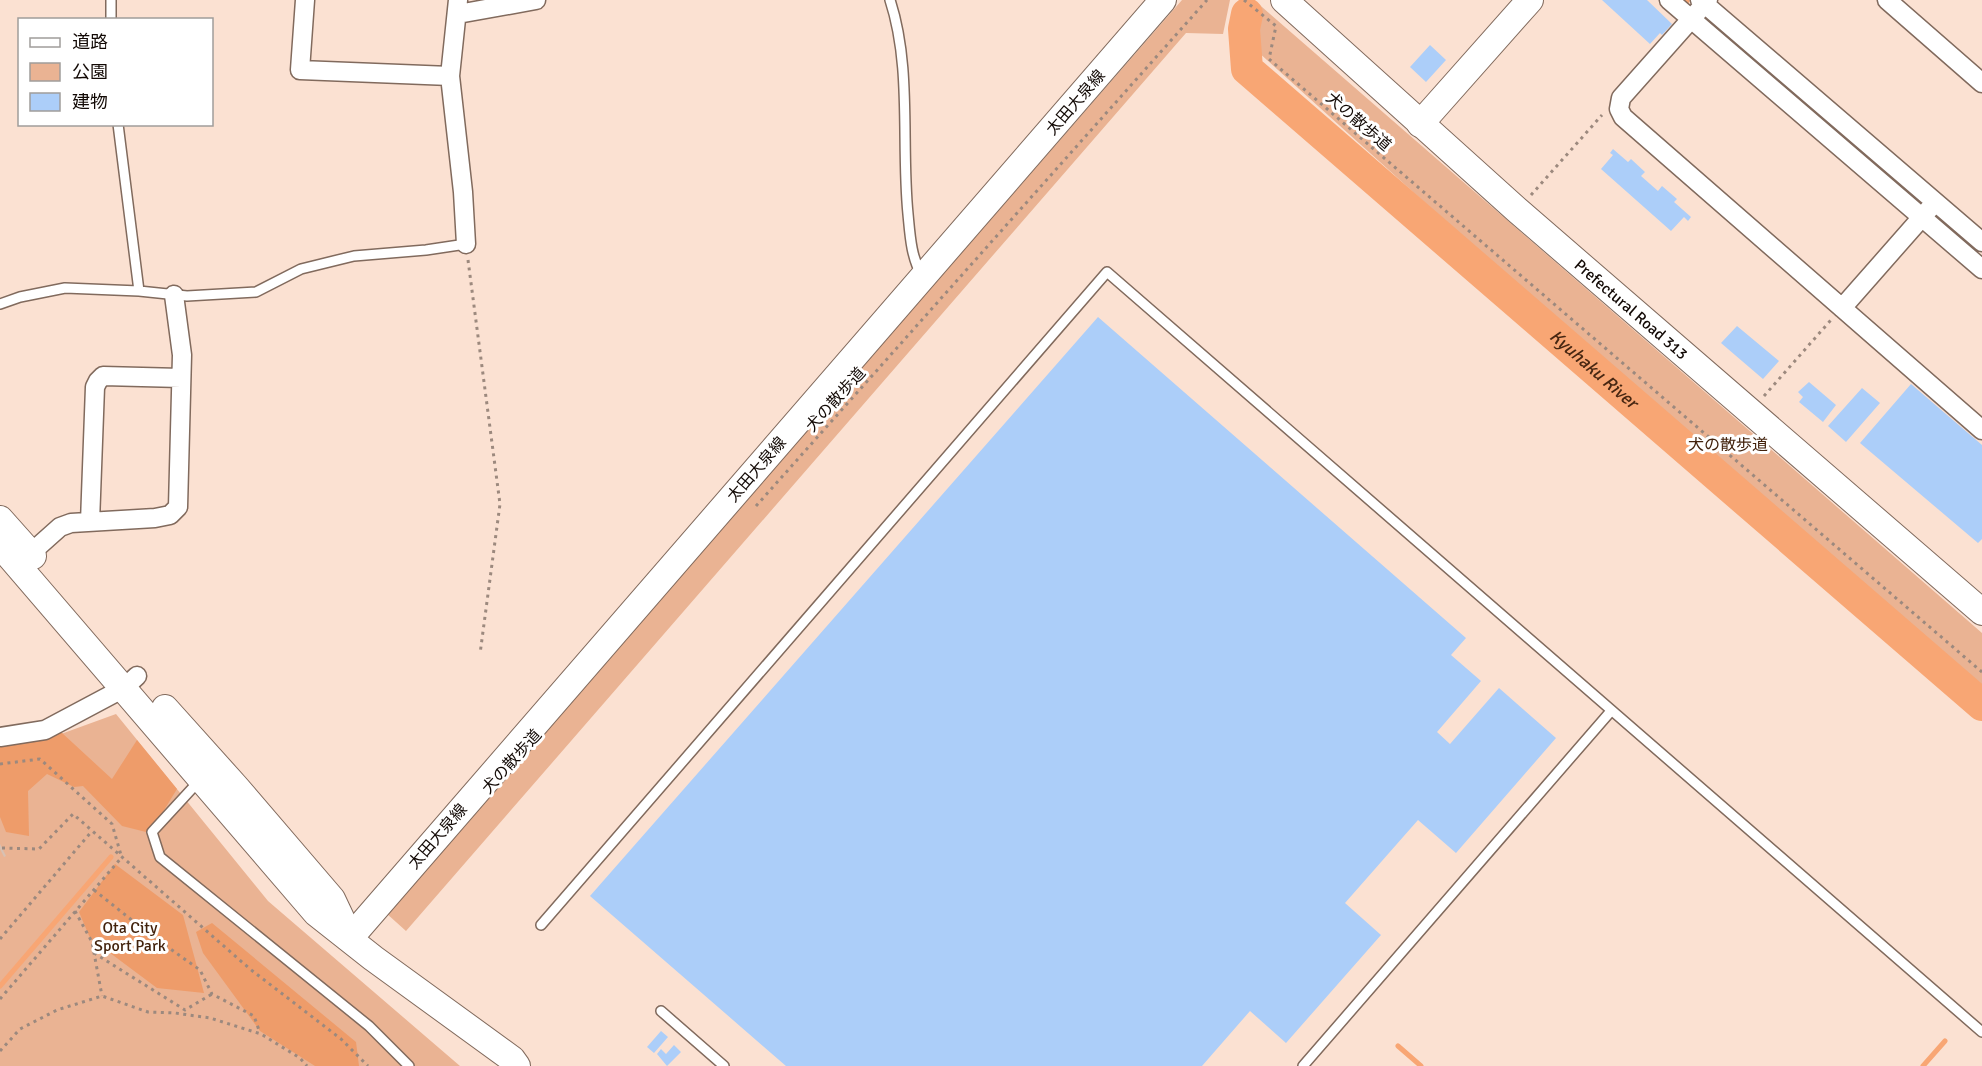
<svg xmlns="http://www.w3.org/2000/svg" width="1982" height="1066" font-family="Signika,'Noto Sans JP',sans-serif">
	<rect width="100%" height="100%" fill="#fbe1d2"/>
	<path fill="#eab393" d="M1182,0H1230L1223,34L1186,33L406,931L386,913Z
		M1250,0H1254L1982,633V692L1709,459L1257,51L1255,31L1257,6Z
		M116,714L268,901L460,1066H0V746L50,738Z"/>
	<path fill="#ee9c6a" d="M61,732L112,779L137,740L177,789L150,833L122,826L83,786L74,787L47,774L28,791L29,836L6,832L0,817V742Z
		M115,864L183,915L204,993L157,988L90,938L79,912Z
		M212,923L356,1042L359,1066H315L260,1031L203,953L196,932Z"/>
	<g fill="none" stroke-linecap="round" stroke-linejoin="round">
		<path stroke="#f8a674" stroke-width="5" d="M1686,0L1687,1
			M1708,20L1911,196
			M0,986L111,857
			M1398,1046L1421,1066
			M1923,1066L1945,1041"/>
		<path stroke="#f8a674" stroke-width="32" id="s1" d="M1247,14L1244,29L1247,69L1982,705"/>
	</g>
	<path fill="#accef9" d="M1602,0H1647L1672,24L1662,35L1660,33L1650,44Z
		M1430,45L1446,60L1426,82L1410,67Z
		M1613,149L1628,162L1631,159L1645,172L1641,176L1658,191L1662,186L1677,199L1674,202L1691,217L1688,221L1684,217L1671,231L1601,169L1613,155L1610,153Z
		M1098,317L1466,638L1451,655L1481,681L1437,732L1450,744L1499,688L1556,738L1456,853L1418,820L1345,903L1381,935L1286,1043L1250,1011L1202,1066H786L590,896Z
		M1737,326L1779,361L1763,379L1721,343Z
		M1809,382L1836,405L1823,422L1799,402L1803,397L1798,392Z
		M1911,384L1982,445V539L1978,543L1860,443Z
		M1862,388L1880,403L1846,442L1828,426Z
		M661,1031L668,1037L654,1053L647,1047Z
		M674,1045L681,1052L667,1066L657,1054L661,1049L666,1054Z"/>
	<g fill="none" stroke-linecap="round" stroke-linejoin="round">
		<path stroke="#d8c1b3" stroke-width="18" stroke-dasharray="18 9" stroke-linecap="butt" d="M0,849L2,848"/>
		<g stroke="#816a5d" stroke-width="12">
			<path id="lane" d="M111,0V20
				M890,0C912,67 901,144 908,214C910,235 911,257 922,276
				M118,124L139,291
				M0,304L20,297L65,288L139,291L187,296L256,292L301,269L354,256L426,250L466,244
				M199,781L152,832L160,857L369,1026L409,1066
				M541,925L1107,272L1982,1032
				M661,1011L724,1066
				M1303,1066L1611,711"/>
		</g>
		<g stroke="#816a5d" stroke-width="21">
			<path id="street" d="M305,0L300,70L450,76
				M458,0L450,76L463,192L466,244
				M1669,0L1982,269
				M1700,0L1982,242
				M1708,0L1621,98L1619,109L1623,117L1982,430
				M1887,0L1982,83
				M458,14L536,0
				M1842,308L1930,208
				M90,522L95,387L98,381L103,376L181,378
				M23,560L60,527L71,523L155,518L170,515L178,507L182,355L174,295
				M0,737L45,730L124,688L137,676"/>
		</g>
		<g stroke="#816a5d" stroke-width="28">
			<g id="secondary">
				<path id="s2" d="M1284,0L1517,210L1982,612"/>
				<path d="M1420,124L1530,0"/>
				<path d="M0,519L33,556"/>
				<path d="M0,545L316,913L373,958L512,1059L517,1066"/>
				<path d="M165,708L236,787L332,899L349,935"/>
				<path d="M350,938L1163,0"/>
			</g>
		</g>
		<path stroke="#9c897e" stroke-width="3" stroke-dasharray="3 4.5" stroke-linecap="butt" d="M1244,0L1276,26L1269,59L1982,672
			M1531,195L1602,115
			M468,260L500,504L480,654
			M1764,396L1831,320
			M756,506L1207,0
			M0,764L40,759L112,824L121,855
			M2,848L39,849L73,814L250,969L341,1039L368,1066
			M94,890L148,933L200,970L212,994L254,1016L260,1033
			M75,911L92,942L102,996
			M0,939L92,831
			M94,953L185,1010L212,994
			M0,999L122,857
			M0,1051L20,1029L57,1010L102,996L148,1012L175,1013L210,1018L261,1034L300,1058L307,1066"/>
		<use href="#lane" stroke="#fff" stroke-width="9"/>
		<use href="#street" stroke="#fff" stroke-width="18"/>
		<use href="#secondary" stroke="#fff" stroke-width="26"/>
	</g>
	<g text-anchor="middle" stroke-width="6" stroke-linejoin="round" paint-order="stroke">
		<g font-size="16" fill="#120905" stroke="#fff">
			<text transform="translate(1075 102) rotate(-49)" y="6">太田大泉線</text>
			<text transform="translate(1359 121) rotate(41)" y="6">犬の散歩道</text>
			<text dy="6" stroke="none"><textPath href="#s2" startOffset="465">Prefectural Road 313</textPath></text>
			<text transform="translate(835 399) rotate(-48)" y="6">犬の散歩道</text>
			<text transform="translate(756 469) rotate(-49)" y="6">太田大泉線</text>
			<text transform="translate(511 761) rotate(-48)" y="6">犬の散歩道</text>
			<text transform="translate(437 836) rotate(-49)" y="6">太田大泉線</text>
		</g>
		<g font-size="16" fill="#42220c" stroke="#fff">
			<text x="1728" y="450">犬の散歩道</text>
			<text x="130" y="933">Ota City<tspan x="130" dy="18">Sport Park</tspan></text>
		</g>
		<g font-size="18" font-style="italic" fill="#482712" stroke="#fff">
			<text dy="6" stroke="none"><textPath href="#s1" startOffset="514">Kyuhaku River</textPath></text>
		</g>
	</g>
	<rect x="18" y="18" width="195" height="108" fill="#ffffff" stroke="#a09d9b" stroke-width="1.5"/>
	<rect x="30" y="38" width="30" height="9" fill="#ffffff" stroke="#a09d9b" stroke-width="1.5"/>
	<text x="72" y="48" font-size="18" fill="#120905">道路</text>
	<rect x="30" y="63" width="30" height="18" fill="#eab393" stroke="#a09d9b" stroke-width="1.5"/>
	<text x="72" y="78" font-size="18" fill="#120905">公園</text>
	<rect x="30" y="93" width="30" height="18" fill="#accef9" stroke="#a09d9b" stroke-width="1.5"/>
	<text x="72" y="108" font-size="18" fill="#120905">建物</text>
</svg>
